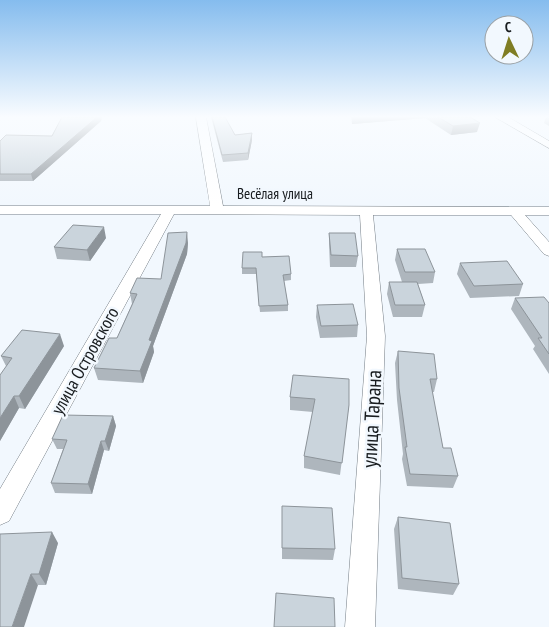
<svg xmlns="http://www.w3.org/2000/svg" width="549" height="627" font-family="'PT Sans Narrow',sans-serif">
	<rect width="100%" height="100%" fill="#f2f8fe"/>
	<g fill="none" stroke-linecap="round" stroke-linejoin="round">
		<g stroke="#747d85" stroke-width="1">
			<path id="street" d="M196,117H206L223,206L549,207V215H525L549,242V256L544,254L511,215H373L385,336L375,627H345L367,336L360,215L174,214L9,521L0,525V489L161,214H0V206H210Z
				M495,117H508L549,141V148Z"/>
		</g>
		<use href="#street" fill="#fff" fill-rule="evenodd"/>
	</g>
	<path fill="#aeb6bd" d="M62,117H102L101,121L33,181H0V141L52,136Z
		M211,117H225L235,135L252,133V140L248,160L223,162Z
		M351,117H470L477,132L451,135L425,118L352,124Z
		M546,117H549V126L544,123Z
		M329,233L358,256L356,267H330L329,244Z
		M106,238L90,261L57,259L54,247Z
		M188,243L187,254L153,346L154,352L143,383L98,380L94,368L117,338L132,304L130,293L161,279Z
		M397,249L435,272L433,283L418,284L425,305L422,317H393L387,294L389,282H402L395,260Z
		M262,257L291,274V280L284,281L288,305V311L260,312L256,274H242V268Z
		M460,263L523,284L519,296L470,298L457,274Z
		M515,298L549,303V374L533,349L535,346L511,309Z
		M317,305L358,325L357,337L320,338L316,317Z
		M64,346L25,409L19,408L0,441L6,366L1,356Z
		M398,351L437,379L434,392H432L443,448L458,476L453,488L407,486L402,459L403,454L397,400L395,363Z
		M349,379V405L340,475L304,468V456L313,412L290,410V397Z
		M113,416L116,426L109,451L104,450L92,494L55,493L51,483L63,449H57L52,439Z
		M282,506L335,549L333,560L282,559Z
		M398,517L459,584L453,595L398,589L394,529Z
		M0,534L58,543L46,585H38Z"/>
	<path fill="#8d949a" d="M97,117H102L101,121L33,181L31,174Z
		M352,117H425V118L352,124Z
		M480,123L477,132L451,135L453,126Z
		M252,133V140L248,160V153Z
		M104,227L106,238L90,261L87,250Z
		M187,232L188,243L187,254L153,346L154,352L143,383L140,371L149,340Z
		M60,334L64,346L25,409L19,396Z
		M14,396L19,408L0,441V418Z
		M113,416L116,426L109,451L105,441Z
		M101,441L104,450L92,494L88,484Z
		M52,532L58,543L46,585L39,574Z
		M31,574L38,585L24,627H12Z"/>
	<path fill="#cad4dc" stroke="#8d949a" d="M62,117H97L31,174H0V141L6,135L52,136Z
		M212,117H225L235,135L252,133L248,153L222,155Z
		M438,117H470L480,123L453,126Z
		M73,225L104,227L87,250L54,247Z
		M187,232L186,243L149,340L152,341L140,371L94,368L109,338H117L137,294L130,293L137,278L161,279L168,233Z
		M329,233H355L358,256L331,255Z
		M397,249H425L435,272H405Z
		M243,252H262V257L289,256L291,274L283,275L288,305L259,306L256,268H242Z
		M507,261L523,284L474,286L460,263Z
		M389,282H417L425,305H395Z
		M544,297L549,303V354L538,338H542L515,298Z
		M353,304L358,325L321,326L317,305Z
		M22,330L60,334L19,396H14L0,418V375L12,358L1,356Z
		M398,351L434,354L437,379H430L443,448H451L458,476L410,474L405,447H407L399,388Z
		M293,375L349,379V405L342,463L304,456L315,399L290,397Z
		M63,415L113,416L105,441H101L88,484L51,483L67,440L52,439Z
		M282,506L332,508L335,549L282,548Z
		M398,517L450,523L459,584L402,578Z
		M52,532L39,574H31L12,627H0V534Z
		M276,593L334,598L335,627H274Z"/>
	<linearGradient id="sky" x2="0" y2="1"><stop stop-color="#85bcee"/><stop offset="0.57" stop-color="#f9fcff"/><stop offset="1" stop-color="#f9fcff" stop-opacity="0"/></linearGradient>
	<rect width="549" height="205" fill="url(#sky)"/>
	<g text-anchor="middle" stroke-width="5" stroke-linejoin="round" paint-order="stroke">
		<g font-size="15" fill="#171b1e" stroke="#f2f8fe">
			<text x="275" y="199">Весёлая улица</text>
		</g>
		<g font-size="18" fill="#171b1e" stroke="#f2f8fe">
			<text transform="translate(85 361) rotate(-61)" y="6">улица Островского</text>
		</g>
		<g font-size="21" fill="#171b1e" stroke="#f2f8fe">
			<text transform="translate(372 419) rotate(-87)" y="7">улица Тарана</text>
		</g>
	</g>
	<g transform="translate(509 40) rotate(356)"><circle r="24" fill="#f2f8fe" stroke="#9aa0a4"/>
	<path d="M0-4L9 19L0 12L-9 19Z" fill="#7f7d24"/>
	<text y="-8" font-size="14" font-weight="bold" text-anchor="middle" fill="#171b1e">С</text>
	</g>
</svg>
